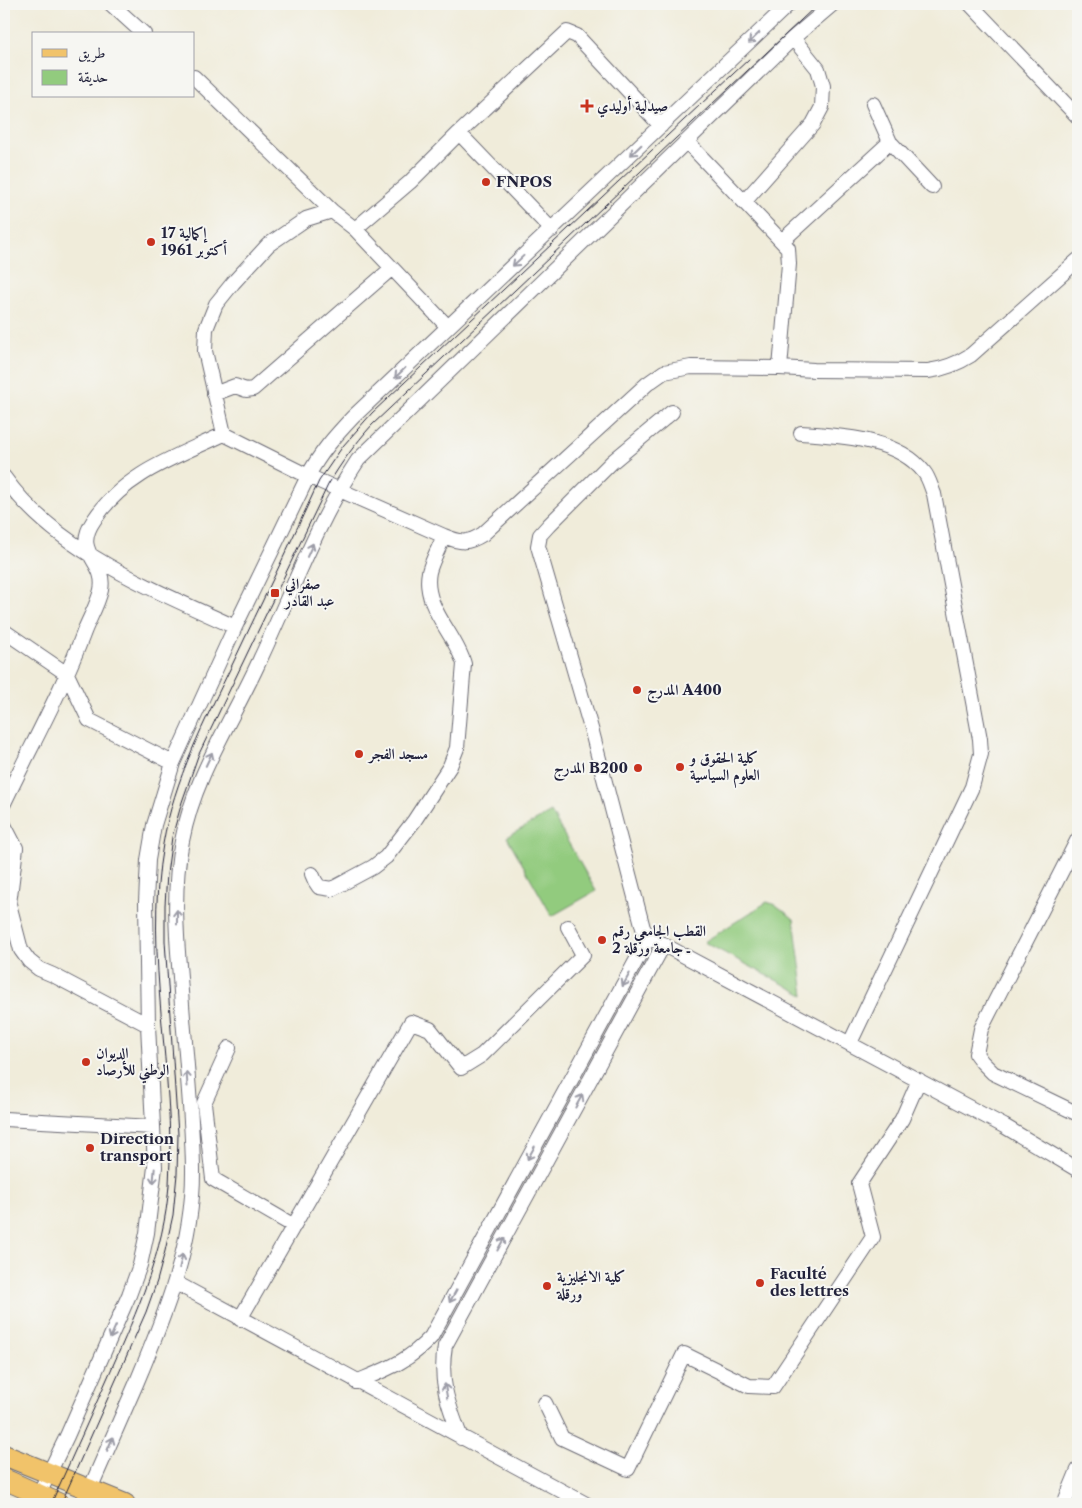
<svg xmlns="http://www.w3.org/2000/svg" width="1082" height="1508" font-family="'Libre Caslon Text',Amiri,serif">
	<rect width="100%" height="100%" fill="#f6f6f2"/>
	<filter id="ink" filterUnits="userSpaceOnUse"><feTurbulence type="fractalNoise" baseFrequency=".02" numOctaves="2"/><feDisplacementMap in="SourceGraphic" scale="10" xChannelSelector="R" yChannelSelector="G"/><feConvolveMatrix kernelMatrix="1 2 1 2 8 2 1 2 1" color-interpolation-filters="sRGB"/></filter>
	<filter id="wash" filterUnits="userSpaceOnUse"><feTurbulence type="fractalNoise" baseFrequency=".0096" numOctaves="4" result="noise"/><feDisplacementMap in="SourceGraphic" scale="20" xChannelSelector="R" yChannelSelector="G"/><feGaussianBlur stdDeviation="1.12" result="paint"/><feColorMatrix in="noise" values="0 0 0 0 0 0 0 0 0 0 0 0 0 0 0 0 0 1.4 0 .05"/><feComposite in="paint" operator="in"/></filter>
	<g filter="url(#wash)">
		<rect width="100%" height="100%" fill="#f0ecda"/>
		<path fill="#92cb7e" stroke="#5a765c" d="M551,812L596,891L552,916L507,837Z
			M767,902L776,905L794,919L804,995L704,942Z"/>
	</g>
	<g filter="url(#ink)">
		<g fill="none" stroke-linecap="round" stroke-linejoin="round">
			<g stroke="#6a6973" stroke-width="16">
				<path id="minor" d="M111,4L144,34
					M970,4L1078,117
					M194,77L332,211L355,229L448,327
					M873,104L890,142
					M459,133L567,32L577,36L661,126
					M687,142L788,248L789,264L780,368
					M744,202L813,124L822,107L823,86L818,69L793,38
					M332,211L306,219L268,245L233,283L216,304L206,329L205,351L224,434L308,476L444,536C461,543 467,544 483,534L647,384L664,372L691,367L780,368L814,370L928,371C945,369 957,364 971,355L1078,260
					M355,229L410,182L459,133L552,230
					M782,241L890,142L932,187
					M214,394L235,386L246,390L253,389L392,268
					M672,412L612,462L549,525L540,535L538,546L592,732L643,928L649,937L1004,1126L1078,1170
					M801,433C840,436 898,438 924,472C929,478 931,487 934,494L980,739L981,754L972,787L850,1043
					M4,477C57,552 153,589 235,627
					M4,631L67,674L89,720L173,763
					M4,803C31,746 62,691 84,632C89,619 98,604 101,590C107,560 71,554 94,520C125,473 176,457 224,434
					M4,825L16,848L9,904L21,950L29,961L39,969L53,975L148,1025
					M1078,839L981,1029L976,1054L982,1062L993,1073L1078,1114
					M312,874L315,881L319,887L332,889L373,867L386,857L414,821L450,766L457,748L464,664C456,634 422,607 429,572C432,560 439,548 444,536
					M229,1048L204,1103L213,1179L294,1226
					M4,1119L153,1127
					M176,1283L586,1504
					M240,1319L411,1022L430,1029L461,1068L482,1055L583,955L568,927
					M356,1382C387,1369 408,1362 431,1337L649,937
					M545,1403L562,1438L628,1469L684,1354L749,1386L773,1387L873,1237L859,1184L902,1119L919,1080
					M461,1438C448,1404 439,1382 445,1346L664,944
					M90,1489C105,1454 121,1419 136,1384C165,1315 194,1244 193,1168C192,1105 184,1041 180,977C176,932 173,886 182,841C194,777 230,724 257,666C290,597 316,523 358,460L793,38L833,4
					M39,1494L67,1436L129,1295L140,1265L147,1233L155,1167L148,1025L146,902L148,860L154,825L173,763L235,627L308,476C320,453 335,436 353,417L789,4
					M1064,1504L1078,1470"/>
			</g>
			<g stroke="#6a6973" stroke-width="20">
				<path id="major" d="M85,1504L90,1489"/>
			</g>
			<g stroke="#6a6973" stroke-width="22">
				<path id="highway" d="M4,1455L125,1504
					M4,1479L60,1504"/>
			</g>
			<use href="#minor" stroke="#fff" stroke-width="14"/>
			<use href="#major" stroke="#f1c36a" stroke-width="18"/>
			<use href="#highway" stroke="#f1c36a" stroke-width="20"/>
			<path stroke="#22223b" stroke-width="1" d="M51,1504C71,1460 91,1415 111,1370C137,1311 164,1252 169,1185C176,1072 143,957 163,844C174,779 205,721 233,663C262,602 291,542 319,481L343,446L372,413L749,59
				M61,1504L146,1312L157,1281L165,1251L173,1215L177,1174L178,1134L165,941V905L167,874L172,837L182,802L198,756L328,485C341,463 355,444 372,425L818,4"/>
		</g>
		<defs><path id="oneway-shaft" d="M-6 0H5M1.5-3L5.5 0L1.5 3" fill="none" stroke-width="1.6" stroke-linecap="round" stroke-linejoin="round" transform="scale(1.25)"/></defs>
		<g stroke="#9c9ca7">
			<use href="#oneway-shaft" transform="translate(754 38) rotate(136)"/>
			<use href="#oneway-shaft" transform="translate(636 150) rotate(136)"/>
			<use href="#oneway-shaft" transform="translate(518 261) rotate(137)"/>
			<use href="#oneway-shaft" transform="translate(400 373) rotate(136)"/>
			<use href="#oneway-shaft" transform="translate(310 550) rotate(-66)"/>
			<use href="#oneway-shaft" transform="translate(209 759) rotate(-65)"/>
			<use href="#oneway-shaft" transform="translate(177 917) rotate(-90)"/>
			<use href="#oneway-shaft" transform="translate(626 980) rotate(119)"/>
			<use href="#oneway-shaft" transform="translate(187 1079) rotate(-94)"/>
			<use href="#oneway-shaft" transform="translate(579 1101) rotate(-61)"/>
			<use href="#oneway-shaft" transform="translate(531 1153) rotate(119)"/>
			<use href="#oneway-shaft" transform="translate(154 1176) rotate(95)"/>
			<use href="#oneway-shaft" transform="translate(501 1244) rotate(-61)"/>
			<use href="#oneway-shaft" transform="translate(181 1261) rotate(-77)"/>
			<use href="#oneway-shaft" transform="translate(453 1296) rotate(119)"/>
			<use href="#oneway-shaft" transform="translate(113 1332) rotate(114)"/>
			<use href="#oneway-shaft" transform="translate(446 1391) rotate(-100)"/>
			<use href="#oneway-shaft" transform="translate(110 1444) rotate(-67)"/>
		</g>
	</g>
	<g fill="#c8321e" stroke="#f6f6f2" stroke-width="2">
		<path d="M584.5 98.5h5v5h5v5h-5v5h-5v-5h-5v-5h5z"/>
		<circle cx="486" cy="182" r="5"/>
		<circle cx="151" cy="242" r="5"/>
		<rect x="270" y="588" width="10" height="10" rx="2.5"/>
		<circle cx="637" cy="690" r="5"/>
		<circle cx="359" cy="754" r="5"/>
		<circle cx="680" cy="767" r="5"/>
		<circle cx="638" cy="768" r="5"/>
		<circle cx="602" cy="940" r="5"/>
		<circle cx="86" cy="1062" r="5"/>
		<circle cx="90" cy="1148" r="5"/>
		<circle cx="760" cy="1283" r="5"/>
		<circle cx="547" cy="1286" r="5"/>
	</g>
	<g text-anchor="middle" stroke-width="4" stroke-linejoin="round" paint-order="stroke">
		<g font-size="15" font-weight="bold" fill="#22223b" stroke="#f6f6f2" text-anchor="start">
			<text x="597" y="111">صيدلية أوليدي</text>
			<text x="496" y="187">FNPOS</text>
			<text x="161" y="238">إكمالية 17<tspan x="161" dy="17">أكتوبر 1961</tspan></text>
			<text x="285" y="589">صفراني<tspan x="285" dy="17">عبد القادر</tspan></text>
			<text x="647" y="695">المدرج A400</text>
			<text x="369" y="759">مسجد الفجر</text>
			<text x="690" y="763">كلية الحقوق و<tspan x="690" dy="17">العلوم السياسية</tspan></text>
			<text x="628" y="773" text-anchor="end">المدرج B200</text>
			<text x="612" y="936">القطب الجامعي رقم<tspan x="612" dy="17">2 ـ جامعة ورقلة</tspan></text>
			<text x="96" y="1058">الديوان<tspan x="96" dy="17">الوطني للأرصاد</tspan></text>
			<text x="100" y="1144">Direction<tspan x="100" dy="17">transport</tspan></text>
			<text x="770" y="1279">Faculté<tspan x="770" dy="17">des lettres</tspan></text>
			<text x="557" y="1282">كلية الانجليزية<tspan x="557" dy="17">ورقلة</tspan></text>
		</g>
	</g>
	<rect width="1082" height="1508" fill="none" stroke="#f6f6f2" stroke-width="20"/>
	<rect x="32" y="32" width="162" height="65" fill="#f6f6f2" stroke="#a1a1a9"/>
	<rect x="42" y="49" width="25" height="8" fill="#f1c36a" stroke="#a1a1a9"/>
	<text x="78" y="58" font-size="15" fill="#22223b">طريق</text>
	<rect x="42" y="70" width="25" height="15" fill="#92cb7e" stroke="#a1a1a9"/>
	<text x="78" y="82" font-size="15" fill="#22223b">حديقة</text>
</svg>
